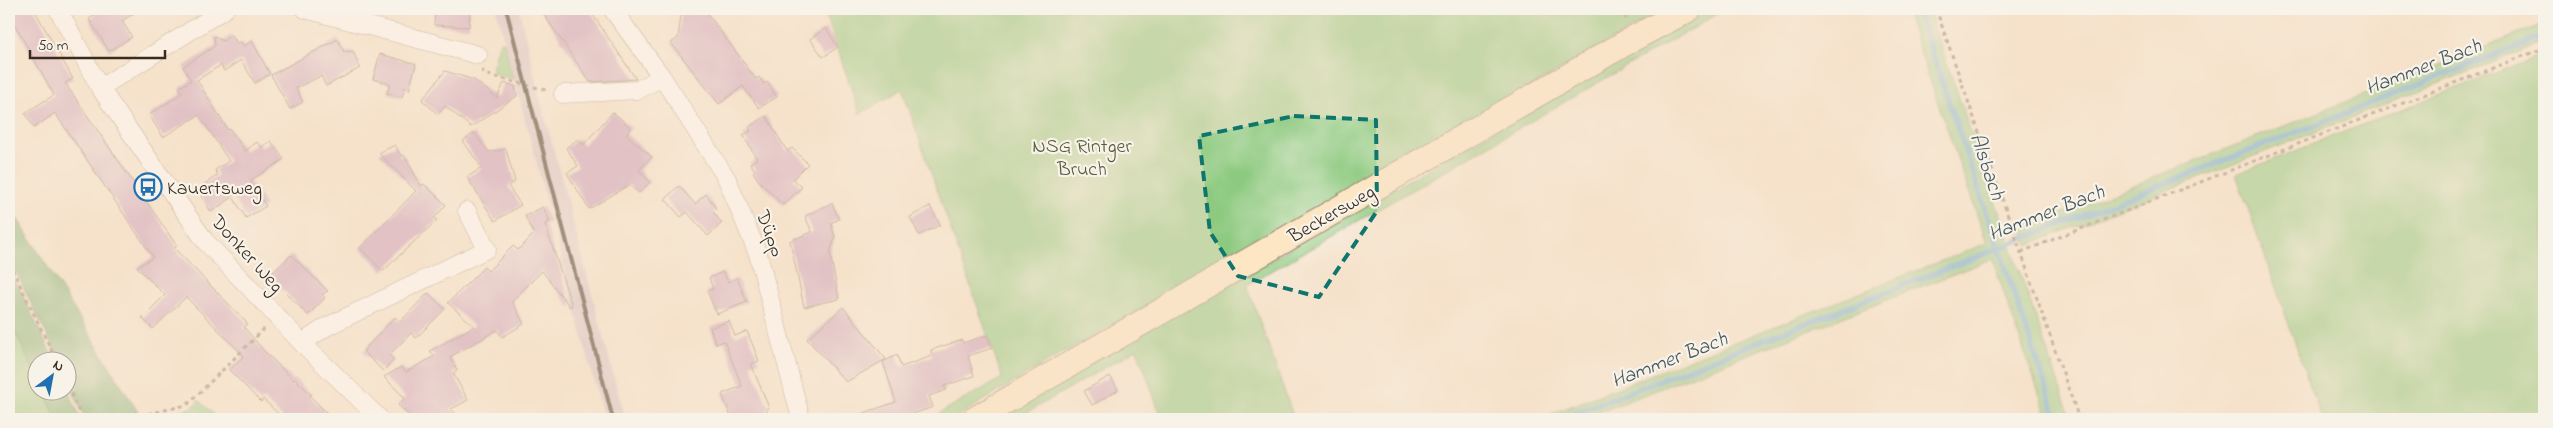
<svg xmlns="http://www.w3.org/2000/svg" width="2553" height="428" font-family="'Indie Flower',sans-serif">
	<rect width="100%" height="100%" fill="#f7f3e8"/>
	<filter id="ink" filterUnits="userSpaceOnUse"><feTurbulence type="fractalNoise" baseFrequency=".02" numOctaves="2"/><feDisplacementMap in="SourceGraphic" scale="10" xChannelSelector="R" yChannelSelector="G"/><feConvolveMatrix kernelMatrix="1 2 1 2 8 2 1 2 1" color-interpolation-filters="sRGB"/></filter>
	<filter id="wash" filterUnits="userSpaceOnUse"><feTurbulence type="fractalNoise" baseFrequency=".0096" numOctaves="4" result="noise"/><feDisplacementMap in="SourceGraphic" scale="20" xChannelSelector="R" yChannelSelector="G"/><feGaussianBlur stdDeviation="1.12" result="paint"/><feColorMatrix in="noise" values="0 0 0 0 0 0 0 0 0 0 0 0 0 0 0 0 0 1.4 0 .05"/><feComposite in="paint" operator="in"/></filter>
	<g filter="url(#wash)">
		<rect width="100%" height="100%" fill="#f5e2cb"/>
		<path fill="#d1bdc9" d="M496,9H519L539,94L625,419H604Z"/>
		<path fill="#8dca80" stroke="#647a4f" d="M824,9H1666L1259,243L1061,354L953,419H929L1002,378L1001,374L902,89L860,114Z
			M1713,9H1726L1247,285L1294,419H1162L1137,349L1016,419H994L1604,67Z
			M1905,9H1928L2071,419H2048L1992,259L1582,419H1538L1987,243Z
			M2544,24V42L2028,245L2022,229Z
			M500,41L504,42L513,79L491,73Z
			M2541,55L2544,63V419H2322L2236,174Z
			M9,319L37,378L38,390L44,391L57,419H9Z
			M199,400L218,419H143L192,408Z"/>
		<path fill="#72ae6e" stroke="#566c46" d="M9,205L138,412L108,419H85L68,380V360H59L9,258Z
			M9,267L54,360H38L37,378L9,319Z
			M68,390L81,419H57L44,391Z"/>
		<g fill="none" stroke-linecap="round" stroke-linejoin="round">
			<path stroke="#5ea7d5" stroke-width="5.5" d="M1917,9L2057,419
				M1560,419L2544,36"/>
		</g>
		<g id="blocks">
			<path fill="#ca9cbf" d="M9,9H34L73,79L65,83L177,246L174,248L248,324L244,327L264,351L294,380L295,379L312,395L310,396L333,419H284L263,399L261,402L229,370L244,356L186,297L153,329L142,318L165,295L137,267L153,257L55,113L34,128L25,113L54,95L9,14Z
				M105,9H140L122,21L132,37L109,51L89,19Z
				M435,9H470L469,27L434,25Z
				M540,9H589L636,79L590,82Z
				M682,9H704L756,79L759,77L764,84L767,82L777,97L759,108L743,86L719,104L671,43L678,38Z
				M826,28L838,47L823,57L810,39Z
				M231,35L238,44L241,42L244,46L252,41L270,74L255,83L241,60L224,71L221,65L197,80L228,130L230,129L245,151L257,142L261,147L271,141L284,159L250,181L266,206L246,218L233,197L211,212L197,189L218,175L215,170L229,161L199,115L163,137L149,115L182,93L179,88L191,80L183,67L215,46L214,36L223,41Z
				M338,39L344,52L353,51L360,68L326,86L321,76L296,88L303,102L290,109L271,75Z
				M380,54L416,64L409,90L405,87L402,97L387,93L390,84L373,79Z
				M445,71L474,80L497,98L504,83L515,86L517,96L471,127L445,106L438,114L422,100Z
				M613,112L631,128L626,134L652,157L639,170L650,182L639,193L629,185L589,209L567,173L578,166L566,148L578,139L583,145Z
				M766,116L787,151L792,148L808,164L793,179L802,187L783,205L759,181L753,172L755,170L750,163L757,159L743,135L751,131L749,127Z
				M474,133L489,152L506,149L515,182L508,186L521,205L495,221L467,177L482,168L463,141Z
				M395,145L401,156L404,155L421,186L424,184L446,205L434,218L437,220L383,271L360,248L416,191L379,153Z
				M679,186L695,204L706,194L712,202L716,209L713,212L722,223L708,236L687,212L681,217L665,199Z
				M832,203L839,219L831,223L835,238L830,253L839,299L804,307L790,241L812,232L805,216Z
				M930,206L940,225L919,235L910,217Z
				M543,207L550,222L545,224L572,306L570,307L542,271L512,301L524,324L502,337L497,330L450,357L457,370L453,373L468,400L451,409L461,419H413L398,405L405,398L384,377L401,367L406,372L435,356L430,351L474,326L448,303L484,267L488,271L513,246L518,250L534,234L525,216Z
				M291,255L328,291L322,294L325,298L308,315L269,276Z
				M723,272L728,282L737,278L747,302L717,314L707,291L713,289L709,278Z
				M428,293L445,309L416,338L411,333L389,355L394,360L383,371L363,351L395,317L400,322Z
				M843,307L886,359L846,382L807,339Z
				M729,321L735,336L747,331L759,361L751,364L769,408L766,409L770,419H732L722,394L742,386L724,341L716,344L710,328Z
				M987,335L992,348L968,356L974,376L944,386L946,390L929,396L933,407L899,419H852V417L896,402L883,362L897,355L901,367L932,356L931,350L962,340L963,343Z
				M1110,376L1118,390L1092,405L1084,391Z"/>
		</g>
	</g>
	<g filter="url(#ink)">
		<use href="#blocks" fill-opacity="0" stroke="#988674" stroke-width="1"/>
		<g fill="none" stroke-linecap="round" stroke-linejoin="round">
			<g stroke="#988674" stroke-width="19">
				<path id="street" d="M58,9L100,88L205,241L302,343L380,419
					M305,9L478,55
					M612,9L662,77L727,179L758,254L801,419
					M100,88L225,9
					M563,94L638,90L662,77
					M302,343L326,327L487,249L467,211"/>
			</g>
			<g stroke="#988674" stroke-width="27">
				<path id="secondary" d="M975,419L1634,38L1689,9"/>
			</g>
			<path stroke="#988674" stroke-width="3" stroke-dasharray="4 4" stroke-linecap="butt" d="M1623,9L1626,19
				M1936,9L2079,419
				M482,70L484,74L546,90
				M2021,252L2544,48
				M9,262L56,360
				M68,386L82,419
				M125,419L187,405L265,328
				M943,419L956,412"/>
			<use href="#street" stroke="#fff" stroke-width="18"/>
			<use href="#secondary" stroke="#fce6c4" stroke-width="25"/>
			<path stroke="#3b2a1e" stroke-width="4" d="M506,9L613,419"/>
		</g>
	</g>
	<path d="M0 0H2553V428H0ZM1294,116L1376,120L1377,211L1319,297L1238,276L1210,232L1199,136Z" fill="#f5e2cb" fill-opacity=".55" fill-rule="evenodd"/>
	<path fill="none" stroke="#0f766e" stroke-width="4" stroke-dasharray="10 6" stroke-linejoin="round" d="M1294,116L1376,120L1377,211L1319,297L1238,276L1210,232L1199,136Z"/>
	<defs>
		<g id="bus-ring" transform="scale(1.4375)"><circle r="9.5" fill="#f7f3e8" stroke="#1f6fb2" stroke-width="1.5"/><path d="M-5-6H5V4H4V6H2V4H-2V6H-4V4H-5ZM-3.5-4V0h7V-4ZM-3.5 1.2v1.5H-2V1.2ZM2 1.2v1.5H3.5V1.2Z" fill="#1f6fb2"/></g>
	</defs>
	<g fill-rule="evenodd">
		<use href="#bus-ring" x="148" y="187"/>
	</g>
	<g text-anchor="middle" stroke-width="4.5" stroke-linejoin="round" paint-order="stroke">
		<g font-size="20" fill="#545a3b" stroke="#f7f3e8">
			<text x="1082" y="152">NSG Rintger<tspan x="1082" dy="23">Bruch</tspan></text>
		</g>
		<g font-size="20" fill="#3b2a1e" stroke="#f7f3e8" text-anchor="start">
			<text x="167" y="194">Kauertsweg</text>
		</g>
		<g font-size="20" fill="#3b2a1e" stroke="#f7f3e8">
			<text transform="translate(1331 213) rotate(-30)" y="7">Beckersweg</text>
			<text transform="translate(771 233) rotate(70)" y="7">Düpp</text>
			<text transform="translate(248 253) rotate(48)" y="7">Donker Weg</text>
		</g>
		<g font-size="21" font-style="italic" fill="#47565e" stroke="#f7f3e8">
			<text transform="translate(2423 66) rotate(-21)" y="7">Hammer Bach</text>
			<text transform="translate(1988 166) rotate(71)" y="7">Alsbach</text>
			<text transform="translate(2046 212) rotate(-21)" y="7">Hammer Bach</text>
			<text transform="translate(1669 359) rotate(-21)" y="7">Hammer Bach</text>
		</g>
	</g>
	<rect width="2553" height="428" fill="none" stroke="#f7f3e8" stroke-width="30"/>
	<g transform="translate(52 376) rotate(32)"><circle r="24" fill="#f7f3e8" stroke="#aca397"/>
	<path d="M0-4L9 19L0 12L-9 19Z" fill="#1f6fb2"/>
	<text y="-8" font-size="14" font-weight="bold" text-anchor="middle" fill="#3b2a1e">N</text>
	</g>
	<path d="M30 50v8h135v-8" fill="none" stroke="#3b2a1e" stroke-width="2.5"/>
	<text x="38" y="50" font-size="15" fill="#3b2a1e" stroke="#f7f3e8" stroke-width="4" paint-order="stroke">50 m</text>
</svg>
